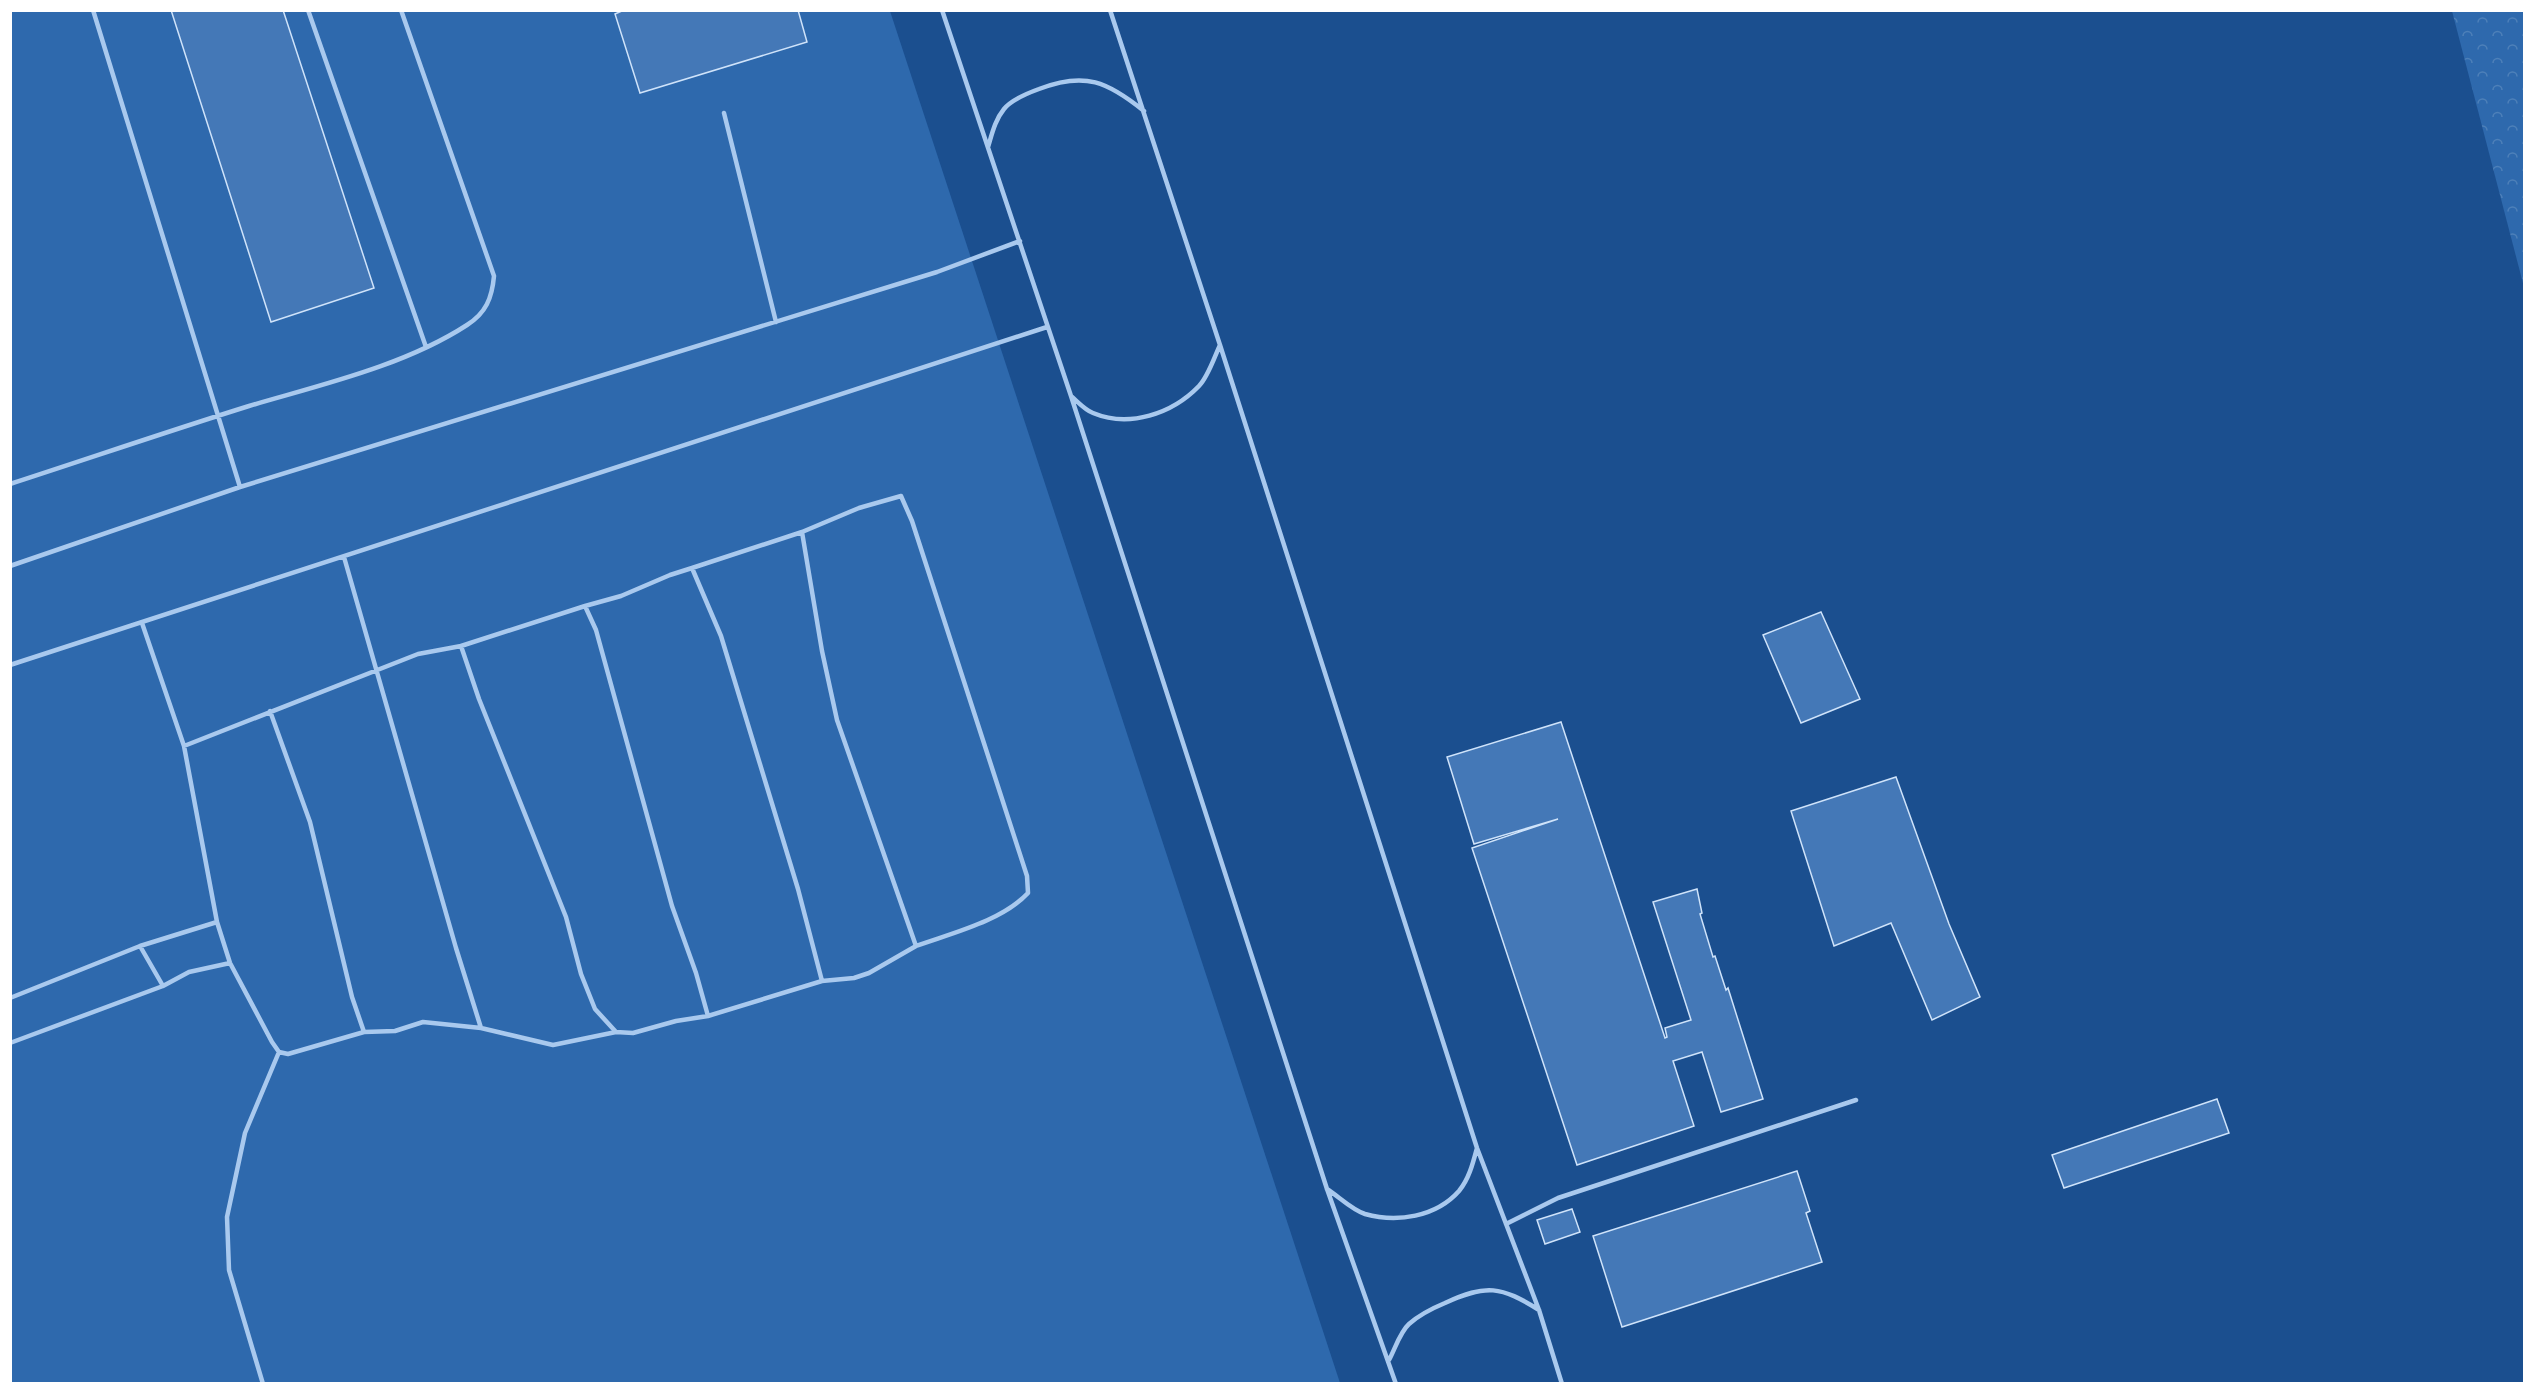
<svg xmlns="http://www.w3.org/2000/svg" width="2535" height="1394" font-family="Helvetica,sans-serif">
	<defs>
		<pattern id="forest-crowns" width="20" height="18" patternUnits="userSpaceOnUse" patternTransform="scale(1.5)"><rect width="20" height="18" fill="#2e69ad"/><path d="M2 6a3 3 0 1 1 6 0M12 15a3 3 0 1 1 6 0" fill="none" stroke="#4d80b9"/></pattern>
	</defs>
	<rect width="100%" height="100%" fill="#1b4f8f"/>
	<path fill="url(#forest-crowns)" d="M2452,11H2524V287Z"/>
	<path fill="#2e69ad" d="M10,11H890L1340,1383H11Z"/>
	<path fill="#4478b7" stroke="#cfe3fa" stroke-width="1.5" d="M171,10H283L374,288L271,322Z
		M624,10H798L807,42L640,93L615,14Z
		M1821,612L1860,699L1801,723L1763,635Z
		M1561,722L1665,1038L1667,1037L1665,1028L1691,1020L1653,902L1697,889L1702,913L1700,914L1713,957L1715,956L1726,990L1728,988L1763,1099L1721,1112L1702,1052L1673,1061L1694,1126L1577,1165L1472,848L1558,819L1474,844L1447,757Z
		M1896,777L1949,924L1980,997L1932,1020L1891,923L1834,946L1791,811Z
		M2217,1099L2229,1133L2064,1188L2052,1155Z
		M1797,1171L1810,1211L1806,1213L1822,1262L1622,1327L1593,1236Z
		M1572,1209L1580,1232L1545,1244L1537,1220Z"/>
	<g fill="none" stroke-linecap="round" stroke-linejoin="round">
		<path stroke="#a9c9ee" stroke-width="4.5" d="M93,10L240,487
			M308,10L426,347
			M942,10L1071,396L1327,1189L1396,1384
			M1110,10L1220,345L1477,1148L1539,1310L1562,1384
			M724,113L776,322
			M988,147C992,134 995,120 1004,109C1012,99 1028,93 1039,89C1085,71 1108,82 1144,111
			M1071,396C1078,402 1085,410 1093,413C1129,428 1172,414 1199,386C1208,377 1214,358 1220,345
			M10,484C90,458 169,431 249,406C320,385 404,366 467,325C486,313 492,298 494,276L401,10
			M10,566L240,487L937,272L1020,241
			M692,568L802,532
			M142,623L184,746L217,922L230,963L272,1042L279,1052L288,1054L364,1032
			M461,646L585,606
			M10,665L1047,327
			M270,711L310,822L352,997L364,1032L395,1031L423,1022L481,1028L456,948L344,557
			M184,746L418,654L461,646L479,699L566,917L581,974L595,1009L616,1032L633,1033L676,1021L708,1016L696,973L672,906L596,630L585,606L621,596L670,575L692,568L721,636L798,889L822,981L854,978L869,973L916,946L837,720L822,651L802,532L859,508L901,496L912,521L1027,876L1028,893C1002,921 952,933 916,946
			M140,946L163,986
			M10,998L140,946L217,922
			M708,1016L822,981
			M481,1028L553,1045L616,1032
			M10,1043L163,986L189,972L230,963
			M1327,1189C1338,1196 1352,1210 1365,1214C1397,1223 1436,1217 1459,1191C1469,1179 1473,1163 1477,1148
			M1506,1224L1558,1198L1856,1100
			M1389,1360C1395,1349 1400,1332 1409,1324C1419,1315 1433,1308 1445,1303C1486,1284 1501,1286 1539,1310
			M263,1384L229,1270L227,1217L245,1133L279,1052"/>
	</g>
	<rect width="2535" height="1394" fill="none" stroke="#ffffff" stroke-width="24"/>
</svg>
